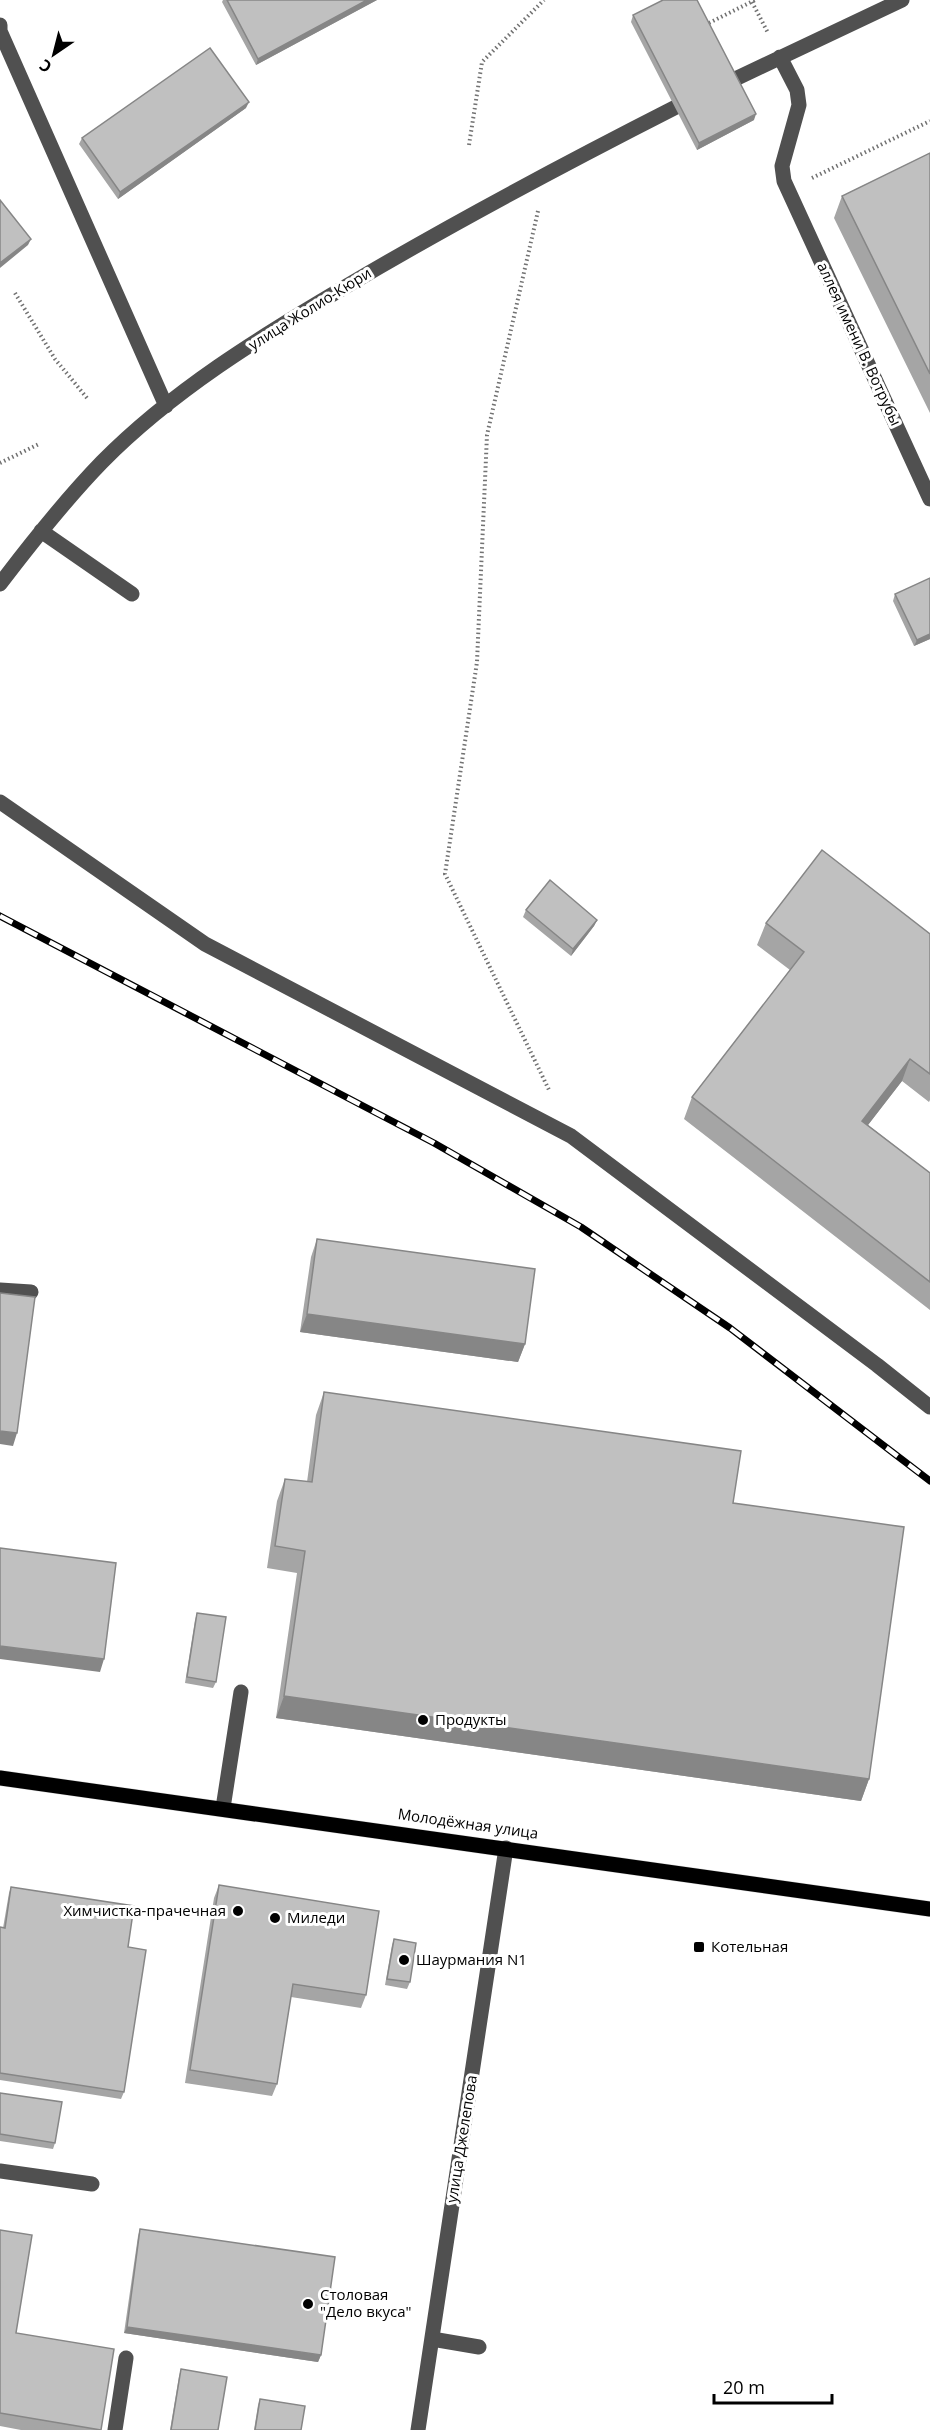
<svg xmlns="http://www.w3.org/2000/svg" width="930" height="2430" font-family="'Open Sans',sans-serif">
	<rect width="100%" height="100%" fill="#fff"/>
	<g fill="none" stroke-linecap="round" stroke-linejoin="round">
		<g stroke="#dbdbdb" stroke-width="16">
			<path id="major" d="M0,1778L930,1909"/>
		</g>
		<path stroke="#727272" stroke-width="4" stroke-dasharray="1.5 3" stroke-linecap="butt" d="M752,2L768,33
			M705,25L755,0
			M469,145L482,62L544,0
			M812,178L930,121
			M538,211L487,435L477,662L445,874L550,1092
			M15,293L55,359L87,398
			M0,463L39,444"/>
		<path stroke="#505050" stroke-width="15" d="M0,25V31L166,406
			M780,57L797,90L799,105L782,166L784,181L930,499
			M733,80L902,0
			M41,531L132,594
			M0,584C32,542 65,500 102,462C172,391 260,337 345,287C453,223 564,164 676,107
			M0,802L205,944L571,1136L877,1365L930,1407
			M0,1290L31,1292
			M223,1808L241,1692
			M0,2171L92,2184
			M432,2339L479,2347
			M115,2430L126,2358
			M418,2430L506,1848"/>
		<use href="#major" stroke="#000" stroke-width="15"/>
		<g stroke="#000" stroke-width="7">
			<path id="rail" d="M0,916L434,1143L581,1227L730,1328L930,1481"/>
		</g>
		<use href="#rail" stroke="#fff" stroke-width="4.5" stroke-dasharray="14" stroke-linecap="butt"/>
	</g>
	<path fill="#a5a5a5" d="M223,0H377L256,65L222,2Z
		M633,15L754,120L697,150L631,22Z
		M246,108L118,199L79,144L82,138Z
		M930,153V413L834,218L842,196Z
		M895,594L930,639L914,646L893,601Z
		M526,910L597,920L594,926L571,956L523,917Z
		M766,923L930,934V1100L929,1102L902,1081L868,1125L930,1173V1310L684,1119L692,1097L790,970L757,945Z
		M317,1239L525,1344L518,1362L300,1332L311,1257Z
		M324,1392L733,1503L869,1779L861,1801L276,1718L297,1573L267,1568L277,1501L285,1479L307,1482L316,1415Z
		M197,1613L216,1682L213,1688L185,1683L195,1620Z
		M219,1885L366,1995L361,2008L291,1997L277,2084L272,2096L185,2083L214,1898Z
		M11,1887L128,1947L124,2092L121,2099L0,2080V1927L3,1928L9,1893Z
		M394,1939L410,1982L407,1989L385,1985L392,1945Z
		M0,2093L55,2143L53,2149L0,2141Z
		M140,2229L321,2355L318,2362L124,2333L138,2236Z
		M0,2230L16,2333L101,2430H21L0,2426Z
		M181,2369L218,2430H170L179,2376Z
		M260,2399L301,2430H254L258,2405Z"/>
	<path fill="#868686" d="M367,0H377L256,65L258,59Z
		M249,102L246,108L118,199L120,192Z
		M756,114L754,120L697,150L699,143Z
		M31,239L28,245L0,268V263Z
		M930,634V639L914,646L917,640Z
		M597,920L594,926L571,956L573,949Z
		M910,1059L902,1081L854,1143L862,1121Z
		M307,1314L525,1344L518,1362L300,1332Z
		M0,1431L17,1433L13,1446L0,1444Z
		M0,1646L104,1659L100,1672L0,1659Z
		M284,1696L869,1779L861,1801L276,1718Z
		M127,2327L321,2355L318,2362L124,2333Z"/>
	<path fill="#c0c0c0" stroke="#868686" stroke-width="1.5" d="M227,0H367L258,59Z
		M663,0H697L756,114L699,143L633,15Z
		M210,48L249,102L120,192L82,138Z
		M930,153V374L842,196Z
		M0,200L31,239L0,263Z
		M930,578V634L917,640L895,594Z
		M822,850L930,934V1074L910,1059L862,1121L930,1173V1282L692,1097L804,952L766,923Z
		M550,880L597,920L573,949L526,910Z
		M317,1239L535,1269L525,1344L307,1314Z
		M0,1293L35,1297L17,1433L0,1431Z
		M324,1392L741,1451L733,1503L904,1527L869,1779L284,1696L305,1551L275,1546L285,1479L312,1482Z
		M0,1548L116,1563L104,1659L0,1646Z
		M197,1613L226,1617L216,1682L187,1677Z
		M219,1885L379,1911L366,1995L293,1984L277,2084L190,2070Z
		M11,1887L134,1906L128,1947L146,1950L124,2092L0,2073V1927L5,1928Z
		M394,1939L416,1943L410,1982L387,1979Z
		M0,2093L62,2102L55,2143L0,2134Z
		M140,2229L335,2257L321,2355L127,2327Z
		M0,2230L32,2235L16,2333L114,2349L101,2430L0,2413Z
		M181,2369L227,2377L218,2430H171Z
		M260,2399L305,2406L301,2430H255Z"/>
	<g fill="#000" stroke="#fff" stroke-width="2">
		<circle cx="423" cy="1720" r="6"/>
		<circle cx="238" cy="1911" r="6"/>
		<circle cx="275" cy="1918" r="6"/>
		<rect x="693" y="1941" width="12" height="12" rx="3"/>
		<circle cx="404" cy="1960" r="6"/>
		<circle cx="308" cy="2304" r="6"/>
	</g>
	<g text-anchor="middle" stroke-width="6" stroke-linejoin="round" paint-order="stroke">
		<g font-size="15" fill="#000" stroke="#fff">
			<text transform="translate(310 309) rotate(-32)" y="5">улица Жолио-Кюри</text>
			<text transform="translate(859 344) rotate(65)" y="5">аллея имени В. Вотрубы</text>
			<text transform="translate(468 1824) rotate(8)" y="5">Молодёжная улица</text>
			<text transform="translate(462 2139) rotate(-81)" y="5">улица Джелепова</text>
		</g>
		<g font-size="15" fill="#000" stroke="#fff" text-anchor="start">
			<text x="435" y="1725">Продукты</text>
			<text x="226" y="1916" text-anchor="end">Химчистка-прачечная</text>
			<text x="287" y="1923">Миледи</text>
			<text x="711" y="1952">Котельная</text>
			<text x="416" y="1965">Шаурмания N1</text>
			<text x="320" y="2300">Столовая<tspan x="320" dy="17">"Дело вкуса"</tspan></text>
		</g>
	</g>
	<g transform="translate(54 54) rotate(215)" stroke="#ffffff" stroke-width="4.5" paint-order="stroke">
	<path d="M0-4.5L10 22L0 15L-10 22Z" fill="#000000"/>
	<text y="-9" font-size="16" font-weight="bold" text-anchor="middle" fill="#000000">С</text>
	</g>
	<path d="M714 2394v9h118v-9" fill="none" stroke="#000000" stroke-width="3"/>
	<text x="723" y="2394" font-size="18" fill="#000000" stroke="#ffffff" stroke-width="4.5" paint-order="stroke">20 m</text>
</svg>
